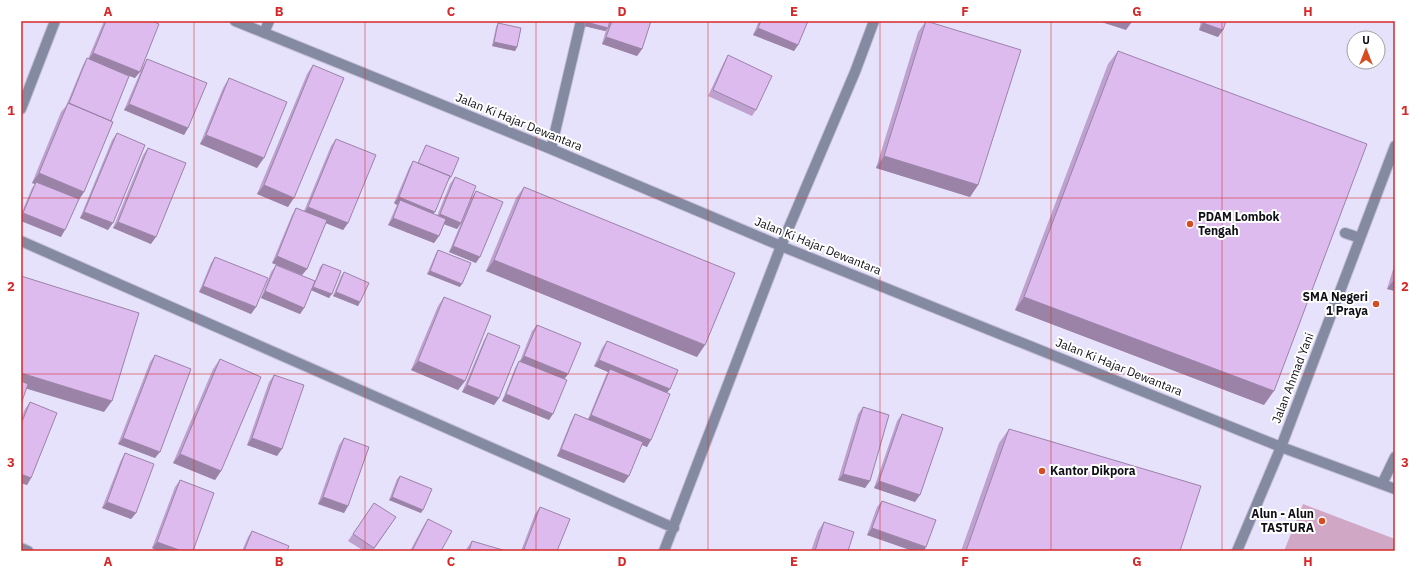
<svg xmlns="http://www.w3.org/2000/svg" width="1416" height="572" font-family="'IBM Plex Sans',sans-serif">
	<rect width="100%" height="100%" fill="#e7e2fc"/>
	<path fill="#d0a8c6" d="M1303,504L1395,539V551H1284Z"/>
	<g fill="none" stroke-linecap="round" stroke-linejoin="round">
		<g stroke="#c5c0d7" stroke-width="12">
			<path id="minor" d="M235,21L551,149L781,246L1281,447L1395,489
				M264,33L269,21
				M21,109L55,21
				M551,149L581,21
				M1345,233L1360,238
				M21,241L674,528
				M1382,484L1395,457
				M21,548L28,551
				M664,551L781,246L855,72L874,21
				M1237,551L1281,447L1395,146"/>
		</g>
		<use href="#minor" stroke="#838aa1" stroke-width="10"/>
	</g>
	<path fill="#bea1ce" d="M104,21H152L135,78L129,76L111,121L84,192L78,201L61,237L21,221V214L32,188L35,184L32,183L61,112L66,106L83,65L87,58L88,59Z
		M585,21H651L642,49L637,56L602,44L606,30L605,31L584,26Z
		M759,21H808L798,45L794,51L753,35Z
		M926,21L978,185L970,197L876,168L918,32Z
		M1201,21H1226L1218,37L1199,30Z
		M498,23L517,47L515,51L492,46L496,27Z
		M1118,51L1264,405L1015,310L1108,64Z
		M728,55L756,110L752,116L708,96L724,62Z
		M147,59L188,128L184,135L124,110L143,66Z
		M313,65L288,207L257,194L307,74Z
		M229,78L257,168L200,144L223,88Z
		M117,133L108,230L80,218L112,140Z
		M336,139L348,223L343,230L326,223L307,269L302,275L272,263L292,215L296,208L304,211L331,146Z
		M426,145L451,177L449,180H448L433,214L437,216L450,184L455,177L472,197L476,191V263L449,252L461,223L457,229L444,224L439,236L434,243L388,225L396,207L397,205L394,203L409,168L413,161L418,163L424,149Z
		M148,148L151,244L113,228L143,155Z
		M524,187L697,357L486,271L516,198Z
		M438,250L460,287L427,274L436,253Z
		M215,257L256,307L251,314L199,292L211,263Z
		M1395,263V291L1387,289Z
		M323,264L329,298L311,290L304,308L300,314L261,298L271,272L276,265L315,281L320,267Z
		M344,272L360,302L358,306L333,296L341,276Z
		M444,297L465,381L458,390L411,370L438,306Z
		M537,325L568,374L564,379L549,420L502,401L515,368L519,361H520L532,331Z
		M488,333L499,398L494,405L462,392L484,340Z
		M607,341L670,389L667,392L647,447L642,445L624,483L557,456L571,421L575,414L588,419L606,375L608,372L594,366L602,348Z
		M155,355V458L118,444L150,362Z
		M220,359L221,471L215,480L173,463L213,369Z
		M274,375L277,456L247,445L269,382Z
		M30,402L31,478L27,485L21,483V419L25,409Z
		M863,407L870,481L865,488L838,480L858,414Z
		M902,414L915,502L874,488L897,421Z
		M1009,429L1180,551H961L999,443Z
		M344,438L348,506L344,513L318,504L339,445Z
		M125,453L136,513L131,519L102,508L121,460Z
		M400,476L421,513L389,500L397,479Z
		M180,480L193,551H159L152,548L175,487Z
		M882,501L924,551H913L867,535L877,507Z
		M374,503L396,517L373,551H364L348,541Z
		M540,507L557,551H521L535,514Z
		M428,519L441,551H410L424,525Z
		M824,522L848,551H811L818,531Z
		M252,531L287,551H242L248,537Z
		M472,541L502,551H466L467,548Z"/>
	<path fill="#9b83a7" d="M1098,21H1124L1131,23L1126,30Z
		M586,22L608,28L605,31L584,26Z
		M1203,23L1223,30L1218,37L1199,30Z
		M758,28L798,45L794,51L753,35Z
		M606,37L642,49L637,56L602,44Z
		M494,42L517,47L515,51L492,46Z
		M93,53L140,72L135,78L88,60Z
		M129,104L188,128L184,135L124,110Z
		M206,135L264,158L257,168L200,144Z
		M884,156L978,185L970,197L876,168Z
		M39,173L84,192L78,201L35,184L36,182L35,184L32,183Z
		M264,185L294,198L288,207L257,194Z
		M399,197L435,212L430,218L400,200L397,205L394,203Z
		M308,207L348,223L343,230L303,214Z
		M84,212L113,223L108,230L80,218Z
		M23,213L65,230L61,237L21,221V216Z
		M440,214L461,223L457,229L435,221Z
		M393,218L439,236L434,243L388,225Z
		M118,222L156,237L151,244L113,228Z
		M453,246L480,257L476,263L449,252Z
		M277,256L307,269L302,275L272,263Z
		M494,260L705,345L697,357L486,271Z
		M430,271L462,284L460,287L427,274Z
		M1394,280H1395V291L1387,289Z
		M203,286L256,307L251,314L199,292Z
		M313,287L332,294L329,298L311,290Z
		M265,291L304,308L300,314L261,298Z
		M336,292L360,302L358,306L333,296Z
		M1024,297L1274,391L1264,405L1015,310Z
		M524,356L568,374L563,381L519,363Z
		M599,360L670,389L665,395L610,369L608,372L594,366Z
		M418,361L465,381L458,390L411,370Z
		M21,373L112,401L104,412L21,387Z
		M467,385L499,398L494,405L462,392Z
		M506,394L553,414L549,420L502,401Z
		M591,415L651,440L647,447L586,422Z
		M123,438L160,452L155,458L118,444Z
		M252,438L282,449L277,456L247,445Z
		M561,449L629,476L624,483L557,456Z
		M180,454L221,471L215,480L173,463Z
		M21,474L31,478L27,485L21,483Z
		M843,474L870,481L865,488L838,480Z
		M879,481L920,495L915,502L874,488Z
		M323,497L348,506L344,513L318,504Z
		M392,497L423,510L421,513L389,500Z
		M107,502L136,513L131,519L102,508Z
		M872,528L926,547L924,551H913L867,535Z
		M157,542L182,551H159L152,548Z"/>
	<path fill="#ddbbef" stroke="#9b83a7" d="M106,21H152L159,24L140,72L93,53Z
		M586,21H610L608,28L586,22Z
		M612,21H651L642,49L606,37Z
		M761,21H808L798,45L758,28Z
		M926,21L1021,50L978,185L884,156Z
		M1124,21H1132L1131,23Z
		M1204,21H1226L1223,30L1203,23Z
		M498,23L521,28L517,47L494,42Z
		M1118,51L1367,144L1274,391L1024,297Z
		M728,55L772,76L756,110L713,90Z
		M87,58L129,76L111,121L69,103Z
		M147,59L207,83L188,128L129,104Z
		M313,65L344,78L294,198L264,185Z
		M229,78L287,102L264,158L206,135Z
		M68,103L113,122L84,192L39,173Z
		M117,133L145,145L113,223L84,212Z
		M336,139L376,155L348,223L308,207Z
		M426,145L459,158L451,177L449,176H450L418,163Z
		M148,148L186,163L156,237L118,222Z
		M413,161L450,176L435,212L399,197Z
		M455,177L476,186L461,223L440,214Z
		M36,182L79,199L65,230L23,213Z
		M524,187L735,273L705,345L494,260Z
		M476,191L503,202L480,257L453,246Z
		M400,200L446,219L439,236L393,218Z
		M296,208L327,220L307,269L277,256Z
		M438,250L471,263L462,284L430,271Z
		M215,257L268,278L256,307L203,286Z
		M323,264L341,271L332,294L313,287Z
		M276,265L315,281L304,308L265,291Z
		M344,272L369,283L360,302L336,292Z
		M21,276L139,313L112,401L21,373Z
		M444,297L491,316L465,381L418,361Z
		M537,325L581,343L568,374L524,356Z
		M488,333L520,346L499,398L467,385Z
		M607,341L678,370L670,389L599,360Z
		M155,355L191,369L160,452L123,438Z
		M220,359L261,377L221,471L180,454Z
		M519,361L567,380L553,414L506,394Z
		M610,369L670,394L651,440L591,415Z
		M274,375L304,385L282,449L252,438Z
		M21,381L28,384L21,404Z
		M30,402L57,413L31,478L21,474V424Z
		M863,407L889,415L870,481L843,474Z
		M575,414L643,442L629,476L561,449Z
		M902,414L943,428L920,495L879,481Z
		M1009,429L1201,486L1180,551H966Z
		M344,438L369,447L348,506L323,497Z
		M125,453L154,464L136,513L107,502Z
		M400,476L432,489L423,510L392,497Z
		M180,480L214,493L193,551H182L157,542Z
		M882,501L936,520L926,547L872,528Z
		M374,503L396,517L374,548L353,534Z
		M540,507L570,519L557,551H528L524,549Z
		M428,519L452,531L441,551H412Z
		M824,522L854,532L848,551H815Z
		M252,531L289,546L287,551H244Z
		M472,541L503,550L502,551H469Z"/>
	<path fill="none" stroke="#d62828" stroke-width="1" stroke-opacity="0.55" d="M194,21V551M365,21V551M536,21V551M708,21V551M880,21V551M1051,21V551M1222,21V551M21,198H1395M21,374H1395"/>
	<g fill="#d54d20" stroke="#fff" stroke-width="1.5">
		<circle cx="1190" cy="224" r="4"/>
		<circle cx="1376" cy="304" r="4"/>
		<circle cx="1042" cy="471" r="4"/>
		<circle cx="1322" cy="521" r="4"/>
	</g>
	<g text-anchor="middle" stroke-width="4" stroke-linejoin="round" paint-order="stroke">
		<g font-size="12" fill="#100e16" stroke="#fff">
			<text transform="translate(519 122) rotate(22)" y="4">Jalan Ki Hajar Dewantara</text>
			<text transform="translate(818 246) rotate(22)" y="4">Jalan Ki Hajar Dewantara</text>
			<text transform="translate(1119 367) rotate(22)" y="4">Jalan Ki Hajar Dewantara</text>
			<text transform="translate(1293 378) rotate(-69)" y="4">Jalan Ahmad Yani</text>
		</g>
		<g font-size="12" font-weight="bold" fill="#100e16" stroke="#fff" text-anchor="start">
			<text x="1198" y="221">PDAM Lombok<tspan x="1198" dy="14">Tengah</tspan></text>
			<text x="1368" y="301" text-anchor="end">SMA Negeri<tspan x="1368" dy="14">1 Praya</tspan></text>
			<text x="1050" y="475">Kantor Dikpora</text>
			<text x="1314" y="518" text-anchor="end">Alun - Alun<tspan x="1314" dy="14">TASTURA</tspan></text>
		</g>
	</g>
	<rect width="1416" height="572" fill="none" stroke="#ffffff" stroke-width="44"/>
	<g transform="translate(1366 50)"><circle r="19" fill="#ffffff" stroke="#9f9fa2"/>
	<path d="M0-3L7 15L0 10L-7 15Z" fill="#d54d20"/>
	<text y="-6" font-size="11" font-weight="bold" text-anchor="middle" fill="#100e16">U</text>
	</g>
	<rect x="22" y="22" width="1372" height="528" fill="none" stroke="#d62828" stroke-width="1.5"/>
	<g font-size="13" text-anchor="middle" font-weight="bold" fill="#d62828">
		<text x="108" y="16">A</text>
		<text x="279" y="16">B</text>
		<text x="451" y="16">C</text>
		<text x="622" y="16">D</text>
		<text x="794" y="16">E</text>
		<text x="965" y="16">F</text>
		<text x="1137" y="16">G</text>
		<text x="1308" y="16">H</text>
		<text x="11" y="115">1</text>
		<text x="1405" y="115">1</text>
		<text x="11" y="291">2</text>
		<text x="1405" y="291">2</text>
		<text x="11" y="467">3</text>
		<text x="1405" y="467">3</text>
		<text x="108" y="566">A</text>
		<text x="279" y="566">B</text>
		<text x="451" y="566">C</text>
		<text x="622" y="566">D</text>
		<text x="794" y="566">E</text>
		<text x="965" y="566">F</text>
		<text x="1137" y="566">G</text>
		<text x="1308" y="566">H</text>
	</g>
</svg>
